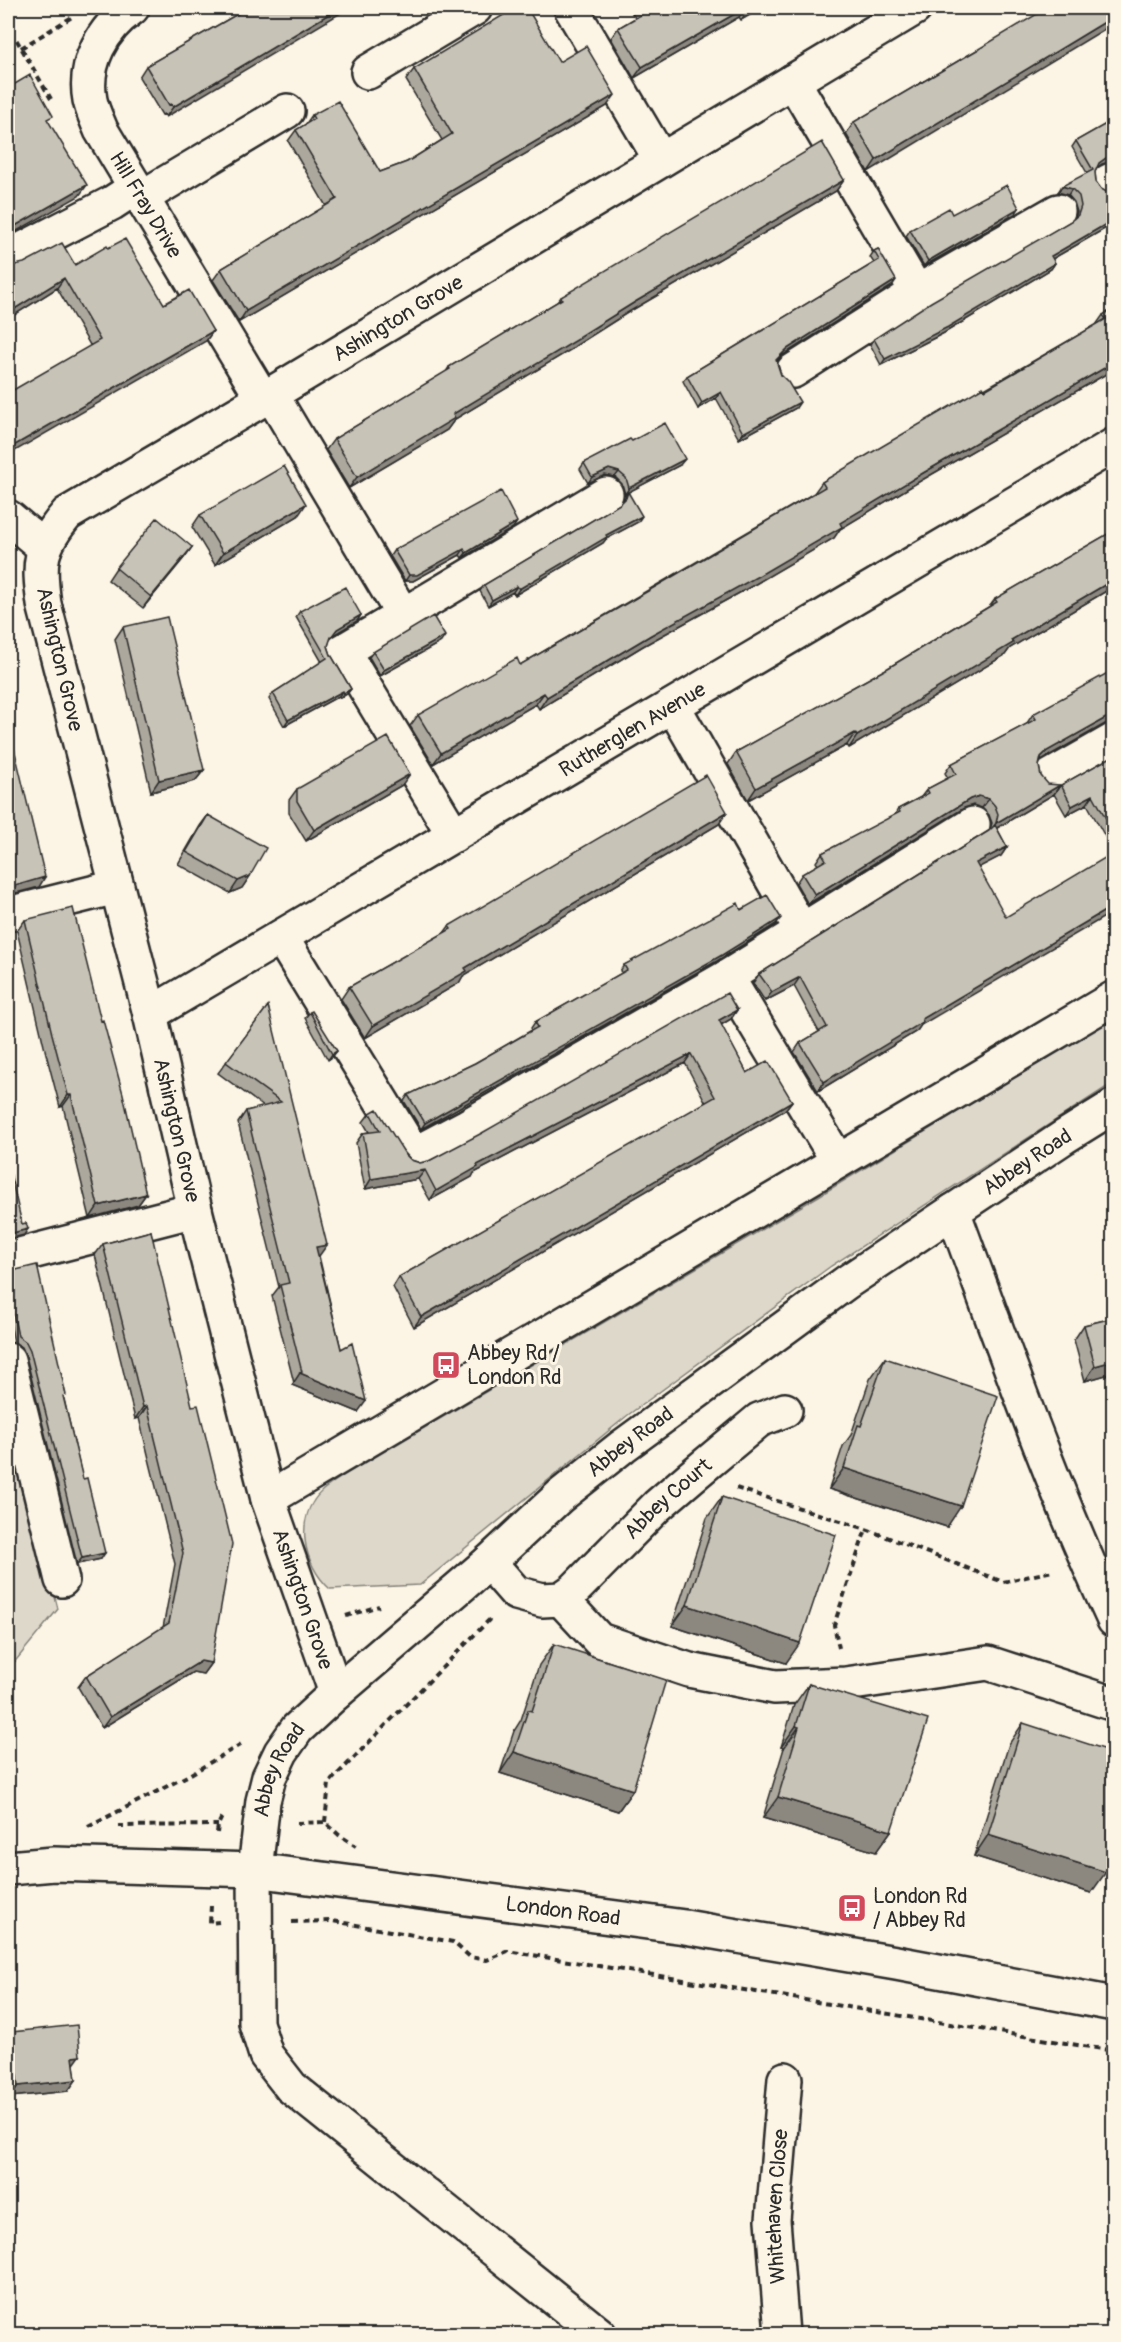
<svg xmlns="http://www.w3.org/2000/svg" width="1121" height="2342" font-family="Pangolin,sans-serif">
	<rect width="100%" height="100%" fill="#fcf5e5"/>
	<filter id="ink" filterUnits="userSpaceOnUse"><feTurbulence type="fractalNoise" baseFrequency=".0167" numOctaves="2"/><feDisplacementMap in="SourceGraphic" scale="12" xChannelSelector="R" yChannelSelector="G"/><feConvolveMatrix kernelMatrix="1 2 1 2 8 2 1 2 1" color-interpolation-filters="sRGB"/></filter>
	<g filter="url(#ink)">
		<path fill="#ded8ca" stroke="#84827a" stroke-width="1.5" d="M1113,1018V1083L831,1266L628,1415L420,1585L330,1589C303,1565 293,1517 323,1490C330,1484 338,1479 346,1474L817,1197Z
			M8,1407L58,1609L8,1670Z"/>
		<g fill="none" stroke-linecap="round" stroke-linejoin="round">
			<g stroke="#2b2b2b" stroke-width="38">
				<g id="minor">
					<path id="s1" d="M132,8C103,28 83,63 90,100C92,110 97,120 101,130L263,399"/>
					<path d="M571,8L661,160"/>
					<path d="M368,72L475,8"/>
					<path d="M1109,181L1114,179"/>
					<path d="M141,198L287,111"/>
					<path d="M8,257L112,203L135,188"/>
					<path d="M917,292L1058,211"/>
					<path d="M793,371L917,292L793,81"/>
					<path d="M271,394L403,615"/>
					<path d="M8,517L45,548"/>
					<path d="M673,706L802,931"/>
					<path d="M1051,776L1114,740"/>
					<path d="M454,835L343,651L606,494"/>
					<path d="M8,914L116,887"/>
					<path d="M281,937L414,1154L467,1126L727,977"/>
					<path id="s2" d="M150,1014L1114,445"/>
					<path d="M838,1161L727,977L973,824"/>
					<path d="M953,1211C1004,1349 1052,1487 1114,1620"/>
					<path d="M8,1258L195,1210"/>
					<path d="M8,1360L62,1580"/>
					<path d="M268,1499L1114,998"/>
					<path id="s3" d="M489,1562L516,1593L542,1600L561,1599L574,1590L657,1506L692,1476L759,1420L785,1410"/>
					<path d="M561,1599L599,1640L689,1670L775,1687L846,1684L988,1663L1114,1704"/>
					<path id="s4" d="M336,1693L268,1499L195,1210L150,1014L44,604C38,562 39,547 67,514L263,399L915,8"/>
					<path id="s5" d="M599,2334L291,2087L266,2055L256,2023L255,1870L263,1801L269,1777L281,1752L297,1729L336,1693L489,1562L560,1496L623,1446L847,1282L1064,1137L1114,1106"/>
					<path id="s6" d="M782,2334L773,2220L785,2079"/>
				</g>
			</g>
			<g stroke="#2b2b2b" stroke-width="38">
				<g id="major">
					<path id="s7" d="M8,1868L54,1864L255,1870L685,1927L896,1963L1114,2004"/>
				</g>
			</g>
			<path stroke="#2b2b2b" stroke-width="4" stroke-dasharray="6 4.5" stroke-linecap="butt" d="M8,44L16,39L51,99
				M21,48L72,17
				M736,1488L866,1529L1003,1582L1053,1571
				M346,1616L379,1606
				M839,1648L834,1625L866,1529
				M325,1822L329,1783L490,1619
				M297,1823L325,1822L339,1835L356,1846
				M118,1826L218,1825
				M88,1827L189,1775L243,1743
				M217,1833L218,1825L223,1815
				M211,1906L210,1923L219,1922
				M292,1922L333,1921L453,1942L470,1957L487,1960L508,1951L1114,2051"/>
			<use href="#minor" stroke="#fcf5e5" stroke-width="33"/>
			<use href="#major" stroke="#fcf5e5" stroke-width="33"/>
		</g>
		<path fill="#aca89d" stroke="#2b2b2b" stroke-width="1.5" d="M248,8L166,117L164,114L162,115L139,77L146,66Z
			M629,8H762L741,20L739,17L634,78L611,38L618,28L635,18Z
			M977,50L868,172L846,134L854,122Z
			M559,62L607,106L239,322L213,280L221,269L326,206L288,141L296,130L305,125L312,115L380,172L407,162L442,140L406,80L414,69Z
			M1113,120V161L1102,164L1097,167L1095,172L1096,182L1101,189L1110,194L1113,193V224L1052,259L1055,263L1051,269L944,333L881,365L870,344L874,339L1071,221L1075,218L1077,212L1074,202L1068,195L1058,192L1087,173L1072,147L1076,141Z
			M844,180L836,191L627,313L575,346L572,349L455,419L447,430L349,488L326,450L334,439L446,372L449,367L557,302L561,297Z
			M1019,208L1015,214L924,266L906,236L910,230L952,214Z
			M108,248L164,304L213,331L206,341L90,345L57,288L8,319V263L15,265H75Z
			M878,249L892,286L783,355L777,361L781,375L796,408L739,439L716,398L698,409L683,381L687,376L874,263L870,257L874,251Z
			M1113,309V370L915,484L840,529L834,538L752,586L643,646L539,709L536,704L433,764L410,726L418,715L520,665L814,493L822,482L1096,325L1103,315Z
			M632,441L680,465L628,492L638,522L606,539L603,543L515,595L513,592L488,606L480,591L484,585L620,504L623,501L627,493L625,494L622,484L615,477L605,475L588,483L580,469L584,463Z
			M200,515L298,516L215,565L192,527Z
			M513,528L462,558L460,555L413,581H405L390,556L394,550Z
			M1113,531V587L1010,648L1005,655L875,732L849,748L847,745L748,800L728,764L736,752L888,668L990,606L995,599Z
			M192,547L184,558L143,608L108,580L116,568Z
			M300,611L361,615L357,621L333,635L330,638L328,646L331,655L351,689L347,694L340,698L339,696L284,726L269,699L273,693L322,662L296,617Z
			M123,627L204,770L195,781L151,792L115,639Z
			M441,642L380,676L369,657L373,652Z
			M1033,714L1112,722L1105,724L1041,760L1039,766L1041,776L1054,794L997,828L1007,847L1001,856L979,867L921,1025L917,1031L818,1091L794,1052L800,1043L819,1032L794,986L765,1001L753,983L759,974L990,830L992,823L989,815L982,808L973,805L964,808L808,904L796,883L802,874L818,865L816,862L822,853L894,816L898,809L921,797L927,789L948,778L945,773L951,764L1027,724V723Z
			M1113,756V851L1087,804L1066,815L1054,794L1061,785Z
			M402,785L306,841L289,813V800L297,789Z
			M208,815L250,876L242,888L230,893L178,864L200,826Z
			M719,824L463,976L459,983L365,1038L341,999L349,987L444,933L449,926Z
			M741,910L776,924L717,961L421,1129L404,1101L408,1095L475,1063L532,1030L531,1028L535,1022L622,973L620,971L624,965Z
			M25,920L101,1021L146,1194L138,1205L90,1218L63,1106L60,1107L44,1046L17,931Z
			M268,1006L319,1256L341,1349L358,1412L292,1385L294,1383L272,1296L279,1287L238,1123L246,1111L264,1107L218,1073Z
			M737,1010L731,1019L721,1025L747,1073L792,1101L785,1110L414,1327L393,1287L399,1277L706,1103L685,1063L474,1173L472,1177L430,1200L418,1179L365,1189L356,1143L363,1133L369,1132L363,1122L370,1113L411,1160L420,1163L429,1161Z
			M310,1012L337,1051L332,1057L328,1060L305,1018Z
			M151,1231L211,1663L203,1674L193,1672L102,1728L78,1687L86,1676L163,1628L175,1564L139,1418L135,1419L95,1255L103,1244Z
			M8,1269L64,1399L101,1559L77,1564L26,1356L22,1347L14,1342L8,1314Z
			M1113,1318V1373L1085,1381L1074,1340L1084,1325Z
			M885,1358L947,1527L829,1489L843,1446L851,1435L870,1379Z
			M722,1497L786,1663L672,1626L707,1518Z
			M554,1644L633,1790L618,1811L500,1773L514,1731L521,1720L539,1665Z
			M809,1684L891,1831L876,1852L763,1818L784,1748L781,1747L794,1705Z
			M1023,1723L1091,1893L974,1856L1009,1744Z
			M12,2032L74,2065L76,2080L68,2091L10,2097L8,2077V2038Z"/>
		<path fill="#8c8880" stroke="#2b2b2b" stroke-width="1.5" d="M339,8H349L166,117L173,107Z
			M745,8H746L739,17L634,78L642,67Z
			M752,8H762L741,20L749,9Z
			M1113,17V24L868,172L876,160Z
			M615,95L607,106L239,322L246,311Z
			M1113,156V161L1102,164L1095,169L1099,163L1106,158Z
			M844,180L836,191L627,313L575,346L572,349L455,419L447,430L349,488L357,477L453,414L635,302Z
			M87,185L79,196L8,236V230Z
			M1062,186L1072,189L1068,195L1058,192Z
			M1019,208L1015,214L924,266L928,261Z
			M1113,220V224L1047,262L1051,256Z
			M1055,263L1051,269L944,333L881,365L885,359Z
			M64,278L57,288L8,319V313Z
			M896,280L892,286L783,355L772,366L776,360L787,349Z
			M213,331L206,341L8,455V449Z
			M1113,363V370L915,484L840,529L834,538L752,586L643,646L539,709L547,697L923,473Z
			M721,392L716,398L698,409L702,403Z
			M800,402L796,408L739,439L743,433Z
			M685,459L680,465L625,494L629,488Z
			M609,469L619,472L615,477L605,475L588,483L592,477Z
			M306,504L298,516L215,565L223,553Z
			M642,516L638,522L606,539L603,543L515,595L519,589L606,535Z
			M517,522L513,528L462,558L466,553Z
			M192,547L184,558L143,608L151,597Z
			M464,549L460,555L413,581H405L409,575Z
			M1113,580V587L1010,648L1005,655L849,748L857,736L1011,640Z
			M517,586L513,592L488,606L492,600Z
			M361,615L357,621L333,635L326,642L337,629Z
			M445,636L441,642L380,676L384,670Z
			M351,689L347,694L340,698L344,693Z
			M343,691L339,696L284,726L288,720Z
			M544,693L536,704L433,764L441,753Z
			M1113,714V720L1112,722L1105,724L1041,760L1035,766L1041,757L1047,751Z
			M855,733L847,745L748,800L756,788Z
			M204,770L195,781L151,792L159,780Z
			M410,774L402,785L306,841L314,830Z
			M1060,785L1054,794L990,832L996,823Z
			M1093,795L1087,804L1066,815L1072,806Z
			M979,796L989,799L982,808L973,805L964,808L808,904L815,895L970,799Z
			M727,812L719,824L463,976L459,983L365,1038L373,1026L465,968Z
			M1007,847L1001,856L970,872L976,863Z
			M250,876L242,888L230,893L238,881Z
			M45,877L39,887L8,895V888L10,886Z
			M1113,906V912L921,1025L917,1031L818,1091L824,1082L922,1019Z
			M781,918L776,924L717,961L421,1129L425,1123Z
			M800,977L794,986L765,1001L772,992Z
			M737,1010L731,1019L712,1030L719,1020Z
			M337,1051L332,1057L328,1060L332,1054Z
			M691,1054L685,1063L474,1173L472,1177L430,1200L436,1191L477,1165Z
			M68,1095H71L63,1106L60,1107Z
			M792,1101L785,1110L414,1327L421,1317Z
			M425,1170L418,1179L365,1189L371,1179Z
			M146,1194L138,1205L90,1218L98,1206Z
			M28,1229L24,1235L8,1239V1234Z
			M327,1245L319,1256L308,1259L316,1247Z
			M1113,1361V1373L1085,1381L1095,1366Z
			M300,1373L366,1401L358,1412L292,1385Z
			M147,1406L139,1418L135,1419L143,1407Z
			M844,1468L961,1506L947,1527L829,1489Z
			M105,1553L101,1559L77,1564L82,1558Z
			M687,1605L800,1643L786,1663L672,1626Z
			M201,1661L211,1663L203,1674L193,1672L102,1728L110,1717Z
			M796,1726L799,1727L784,1748L781,1747Z
			M514,1752L633,1790L618,1811L500,1773Z
			M778,1797L891,1831L876,1852L763,1818Z
			M988,1835L1106,1872L1091,1893L974,1856Z
			M80,2056L72,2067L73,2057Z
			M76,2080L68,2091L10,2097L18,2086Z"/>
		<path fill="#c8c3b7" stroke="#2b2b2b" stroke-width="1.5" d="M248,8H339L173,107L171,104L169,105L146,66Z
			M515,8H527L559,62L586,46L615,95L246,311L221,269L337,199L296,130L314,119L312,115L338,101L380,172L407,162L452,134L414,69Z
			M643,8H745L642,67L618,28L646,12Z
			M1047,8H1113V17L876,160L854,122L977,50Z
			M30,75L53,116L47,119L87,185L8,230V88Z
			M1113,120V156L1106,158L1099,163L1095,172L1096,182L1101,189L1110,194L1113,193V220L1051,256L1055,263L948,327L885,359L874,339L931,302L1071,221L1078,215L1081,206L1079,196L1072,189L1062,186L1093,170L1076,141Z
			M822,142L844,180L635,302L579,337L580,338L453,414L455,418L357,477L334,439L450,369L449,367L562,299L561,297Z
			M1007,185L1019,208L928,261L910,230L949,208L952,214Z
			M125,239L164,304L189,290L213,331L8,449V393L100,340L64,278L8,313V263L15,265L24,263L62,243L75,265L107,246L108,248Z
			M878,249L896,280L787,349L776,360L781,375L788,382L800,402L743,433L721,392L702,403L687,376L879,260L874,251Z
			M1113,309V363L923,473L840,523L842,527L760,575L651,635L547,697L544,693L441,753L418,715L517,658L520,665L655,587L825,487L822,482L869,454L983,387L985,390L1106,319L1103,315Z
			M665,423L685,459L629,488L626,478L619,472L609,469L592,477L584,463L630,439L632,441Z
			M284,466L306,504L223,553L200,515Z
			M501,491L517,522L466,553L464,549L417,575H409L394,550Z
			M628,492L642,516L606,535L607,537L519,589L517,586L492,600L484,585L620,504L626,498Z
			M157,518L192,547L151,597L116,568Z
			M1113,531V580L1011,640L1013,643L883,721L857,736L855,733L756,788L736,752L888,668L997,602L995,599Z
			M345,587L361,615L337,629L331,637L328,646L331,655L351,689L344,693L343,691L288,720L273,693L327,658L300,611Z
			M433,616L445,636L384,670L373,652Z
			M167,617L204,770L159,780L123,627Z
			M1113,670V714L1047,751L1041,757L1039,766L1041,776L1048,784L1060,785L996,823L998,814L995,806L989,799L979,796L970,799L815,895L802,874L826,860L822,853L900,812L898,809L929,793L927,789L956,774L951,764L1036,719L1033,714Z
			M8,723L45,877L8,888Z
			M388,737L410,774L314,830L297,801V789Z
			M1113,756V831L1093,795L1072,806L1061,785Z
			M706,775L727,812L465,968L467,971L373,1026L349,987L451,929L449,926Z
			M208,815L266,848L250,876L238,881L186,852Z
			M995,825L1007,847L976,863L1006,917L1113,853V906L922,1019L923,1022L824,1082L800,1043L827,1027L800,977L772,992L759,974L989,831Z
			M767,895L781,918L722,955L425,1123L408,1095L475,1063L538,1027L535,1022L627,970L624,965L738,903L741,910Z
			M73,908L101,1021L103,1020L123,1094L146,1194L98,1206L71,1095H68L52,1034L25,920Z
			M727,993L737,1010L719,1020L747,1073L768,1061L792,1101L421,1317L399,1277L715,1097L691,1054L477,1165L478,1167L436,1191L425,1170L371,1179L363,1133L380,1131L370,1113L377,1109L405,1154L411,1160L420,1163L429,1161L482,1133Z
			M268,1006L327,1245L316,1247L341,1349L352,1343L366,1401L300,1373L302,1372L280,1285L289,1283L246,1111L281,1102L226,1062Z
			M312,1011L337,1051L332,1054L310,1012Z
			M8,1164L22,1224L26,1223L28,1229L8,1234Z
			M151,1231L192,1406L198,1405L232,1544L211,1663L201,1661L110,1717L86,1676L169,1623L183,1553L147,1406L143,1407L103,1244Z
			M37,1265L66,1395L63,1396L83,1479L87,1478L105,1553L82,1558L30,1350L26,1342L18,1336L8,1290V1269L16,1270Z
			M1113,1318V1361L1095,1366L1084,1325Z
			M885,1358L998,1396L961,1506L844,1468L858,1425L861,1426Z
			M722,1497L836,1535L800,1643L687,1605Z
			M554,1644L666,1680L633,1790L514,1752L528,1710L532,1711Z
			M809,1684L928,1720L891,1831L778,1797L799,1727L796,1726Z
			M1023,1723L1113,1752V1848L1106,1872L988,1835Z
			M77,2025L80,2056L73,2057L76,2080L18,2086L12,2032Z"/>
	</g>
	<defs>
		<g id="bus-square" transform="scale(1.5)"><rect x="-9" y="-9" width="18" height="18" rx="4" fill="#d1495b" stroke="#fcf5e5"/><path d="M-5-6H5V4H4V6H2V4H-2V6H-4V4H-5ZM-3.5-4V0h7V-4ZM-3.5 1.2v1.5H-2V1.2ZM2 1.2v1.5H3.5V1.2Z" fill="#fff"/></g>
	</defs>
	<g fill-rule="evenodd">
		<use href="#bus-square" x="446" y="1365"/>
		<use href="#bus-square" x="852" y="1908"/>
	</g>
	<g text-anchor="middle" stroke-width="6" stroke-linejoin="round" paint-order="stroke">
		<g font-size="21" fill="#2b2b2b" stroke="#fcf5e5">
			<text dy="7" stroke="none"><textPath href="#s1" startOffset="226">Hill Fray Drive</textPath></text>
			<text dy="7" stroke="none"><textPath href="#s4" startOffset="1610">Ashington Grove</textPath></text>
			<text transform="translate(60 659) rotate(77)" y="7">Ashington Grove</text>
			<text dy="7" stroke="none"><textPath href="#s2" startOffset="560">Rutherglen Avenue</textPath></text>
			<text transform="translate(177 1130) rotate(77)" y="7">Ashington Grove</text>
			<text dy="7" stroke="none"><textPath href="#s5" startOffset="1698">Abbey Road</textPath></text>
			<text dy="7" stroke="none"><textPath href="#s5" startOffset="1212">Abbey Road</textPath></text>
			<text dy="7" stroke="none"><textPath href="#s3" startOffset="234">Abbey Court</textPath></text>
			<text transform="translate(303 1599) rotate(71)" y="7">Ashington Grove</text>
			<text dy="7" stroke="none"><textPath href="#s5" startOffset="726">Abbey Road</textPath></text>
			<text dy="7" stroke="none"><textPath href="#s7" startOffset="558">London Road</textPath></text>
			<text dy="7" stroke="none"><textPath href="#s6" startOffset="128">Whitehaven Close</textPath></text>
		</g>
		<g font-size="21" fill="#2b2b2b" stroke="#fcf5e5" text-anchor="start">
			<text x="467" y="1360">Abbey Rd /<tspan x="467" dy="24">London Rd</tspan></text>
			<text x="873" y="1903">London Rd<tspan x="873" dy="24">/ Abbey Rd</tspan></text>
		</g>
	</g>
	<rect width="1121" height="2342" fill="none" stroke="#fcf5e5" stroke-width="30"/>
	<rect x="15" y="15" width="1091" height="2312" fill="none" stroke="#2b2b2b" stroke-width="2" filter="url(#ink)"/>
</svg>
